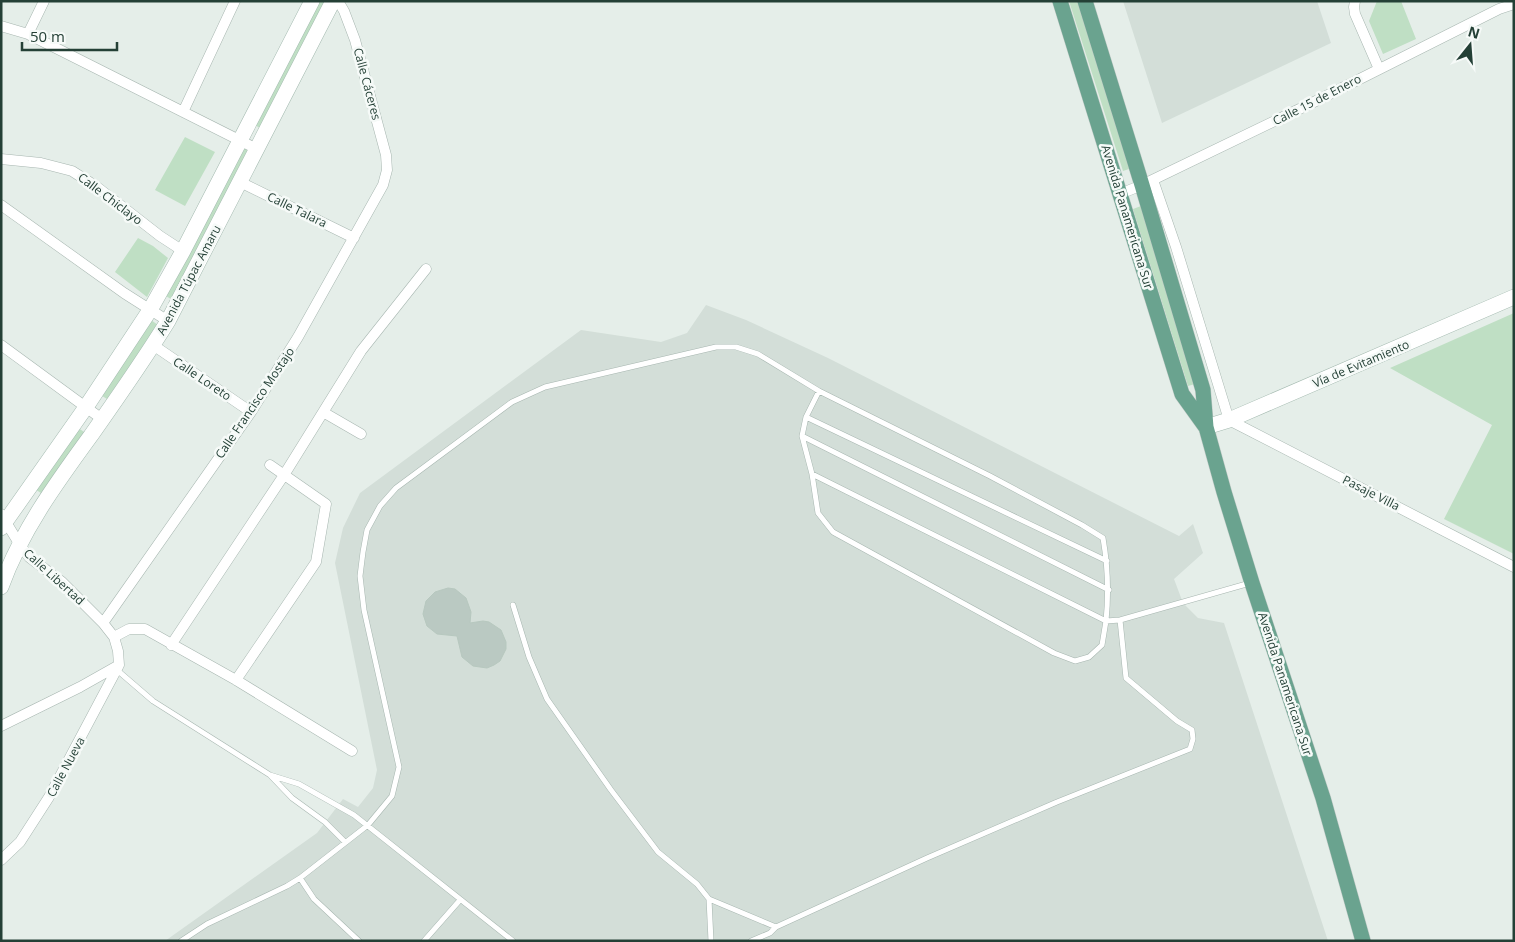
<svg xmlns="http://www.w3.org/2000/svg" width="1515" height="942" font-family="'Open Sans',sans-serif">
	<rect width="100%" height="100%" fill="#e5eee9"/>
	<path fill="#d3ded8" d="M1123,1H1317L1331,43L1162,123Z
		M706,305L746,320L828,358L1179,536L1193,524L1203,553L1174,579L1183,603L1198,618L1224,623L1328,941H165L317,833L343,799L358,807L373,788L377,770L335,563L343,528L360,493L581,330L661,342L687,333Z"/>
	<path fill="#bfdfc4" d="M317,1H327L263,130L255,125Z
		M1069,1H1078L1132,168L1123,171Z
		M1377,1H1401L1416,39L1383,54L1369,21Z
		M185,137L215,152L185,206L155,190Z
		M245,146L255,151L171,299L164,295Z
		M1141,206L1195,384L1188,386L1133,209Z
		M138,238L153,246L168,258L147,297L115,272Z
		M1514,313V554L1444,519L1492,425L1390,368Z
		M151,320L158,325L107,399L99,394Z
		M77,427L84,432L41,493L33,488Z"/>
	<path fill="#bac9c2" stroke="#b7c8bf" d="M448,588L455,589L466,598L471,612L470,623L483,621L489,622L501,630L506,642V649L500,661L494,665L487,668L473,666L462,657L457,636L437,634L427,626L423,614L426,601L435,592Z"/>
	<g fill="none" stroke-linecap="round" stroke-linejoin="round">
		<g stroke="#a7b6b0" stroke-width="6">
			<path id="lane" d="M806,417L1107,561
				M802,436L1109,590
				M812,474L1106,621L1102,645L1089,657L1075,661L1054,653L833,532L818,513L812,474L802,436L806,417L819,391
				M513,605L529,657L547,699L611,790L658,852L697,884L709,899L776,927L927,858L1057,802L1190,749L1193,739L1192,730L1177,721L1126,678L1120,620
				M117,670L153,701L270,775L292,798L325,822L345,842
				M270,775L299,784L354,815L513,941
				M300,878L314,899L359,941
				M709,899L711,941
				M181,941L207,924L287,886L300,878L368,825L392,796L399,767L364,610L360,576L363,552L367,530L380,506L396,488L512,402L545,387L716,347H736L758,354L819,391L990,476L1082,525L1103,538C1108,567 1109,592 1106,621L1120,620L1250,583
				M424,941L460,900
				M751,941L770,933L776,927"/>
		</g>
		<g stroke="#a7b6b0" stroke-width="11">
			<path id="street" d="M1355,1L1354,7L1355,14L1379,69
				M1,26L28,34L257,149
				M28,34L44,1
				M183,112L235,1
				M1,159L41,163L72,171L97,187L160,236L183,251
				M1153,180L1176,247L1229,420L1514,567
				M240,182L354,238
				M1120,194L1142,185L1316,101L1499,9L1514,4
				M1,205L124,293L168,321
				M1,345L102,419
				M153,345L251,412
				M323,412L361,434
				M1,514L20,545L29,557L62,582L103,623L114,637L118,651L119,665L49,797L20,842L1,860
				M103,623L251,412L298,337L383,185L387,170L386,155L355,40L344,11L338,1
				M114,637L129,629H145L236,680L352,751
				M171,645L284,475L361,351L426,269
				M236,680L316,562L326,504L270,465
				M1,726L80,687L119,665"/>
		</g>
		<g stroke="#a4bab0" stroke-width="16">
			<path id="secondary" d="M1206,427L1229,420L1514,297
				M1,528L86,407L150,310L183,251L312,1
				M1,587C21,531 57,482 92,434C118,397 144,360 168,321L333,1"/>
		</g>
		<g stroke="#c2cac7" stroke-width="16">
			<path id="primary" d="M1060,1L1182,394L1205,426
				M1085,1L1142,185L1203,390L1206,427L1224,492L1252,583L1323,798L1363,941"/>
		</g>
		<use href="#lane" stroke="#fff" stroke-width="5"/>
		<use href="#street" stroke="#fff" stroke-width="10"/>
		<use href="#secondary" stroke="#fff" stroke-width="15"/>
		<use href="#primary" stroke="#6aa38f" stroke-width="15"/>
	</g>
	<g text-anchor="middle" stroke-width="5" stroke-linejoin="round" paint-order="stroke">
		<g font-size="12" fill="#244036" stroke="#f6faf8">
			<text transform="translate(367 84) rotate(75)" y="4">Calle Cáceres</text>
			<text transform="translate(1317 100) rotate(-27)" y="4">Calle 15 de Enero</text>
			<text transform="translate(110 199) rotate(37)" y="4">Calle Chiclayo</text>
			<text transform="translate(297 210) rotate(26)" y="4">Calle Talara</text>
			<text transform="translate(1127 217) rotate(73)" y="4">Avenida Panamericana Sur</text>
			<text transform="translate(189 280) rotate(-62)" y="4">Avenida Túpac Amaru</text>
			<text transform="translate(1361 364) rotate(-23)" y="4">Vía de Evitamiento</text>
			<text transform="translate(202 379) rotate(34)" y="4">Calle Loreto</text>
			<text transform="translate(255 403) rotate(-56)" y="4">Calle Francisco Mostajo</text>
			<text transform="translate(1371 493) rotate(27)" y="4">Pasaje Villa</text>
			<text transform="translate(54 577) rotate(42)" y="4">Calle Libertad</text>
			<text transform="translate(1285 684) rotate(72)" y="4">Avenida Panamericana Sur</text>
			<text transform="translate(66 767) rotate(-62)" y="4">Calle Nueva</text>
		</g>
	</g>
	<rect width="1515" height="942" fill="none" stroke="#244036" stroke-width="5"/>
	<g transform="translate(1470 45) rotate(17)" stroke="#f6faf8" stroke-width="4" paint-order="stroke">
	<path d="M0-4L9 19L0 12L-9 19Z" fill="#244036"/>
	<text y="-8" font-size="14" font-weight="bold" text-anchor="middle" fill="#244036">N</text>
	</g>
	<path d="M22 42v8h95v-8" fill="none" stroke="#244036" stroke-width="2.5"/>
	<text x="30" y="42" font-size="15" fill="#244036" stroke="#f6faf8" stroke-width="4" paint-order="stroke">50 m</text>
</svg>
